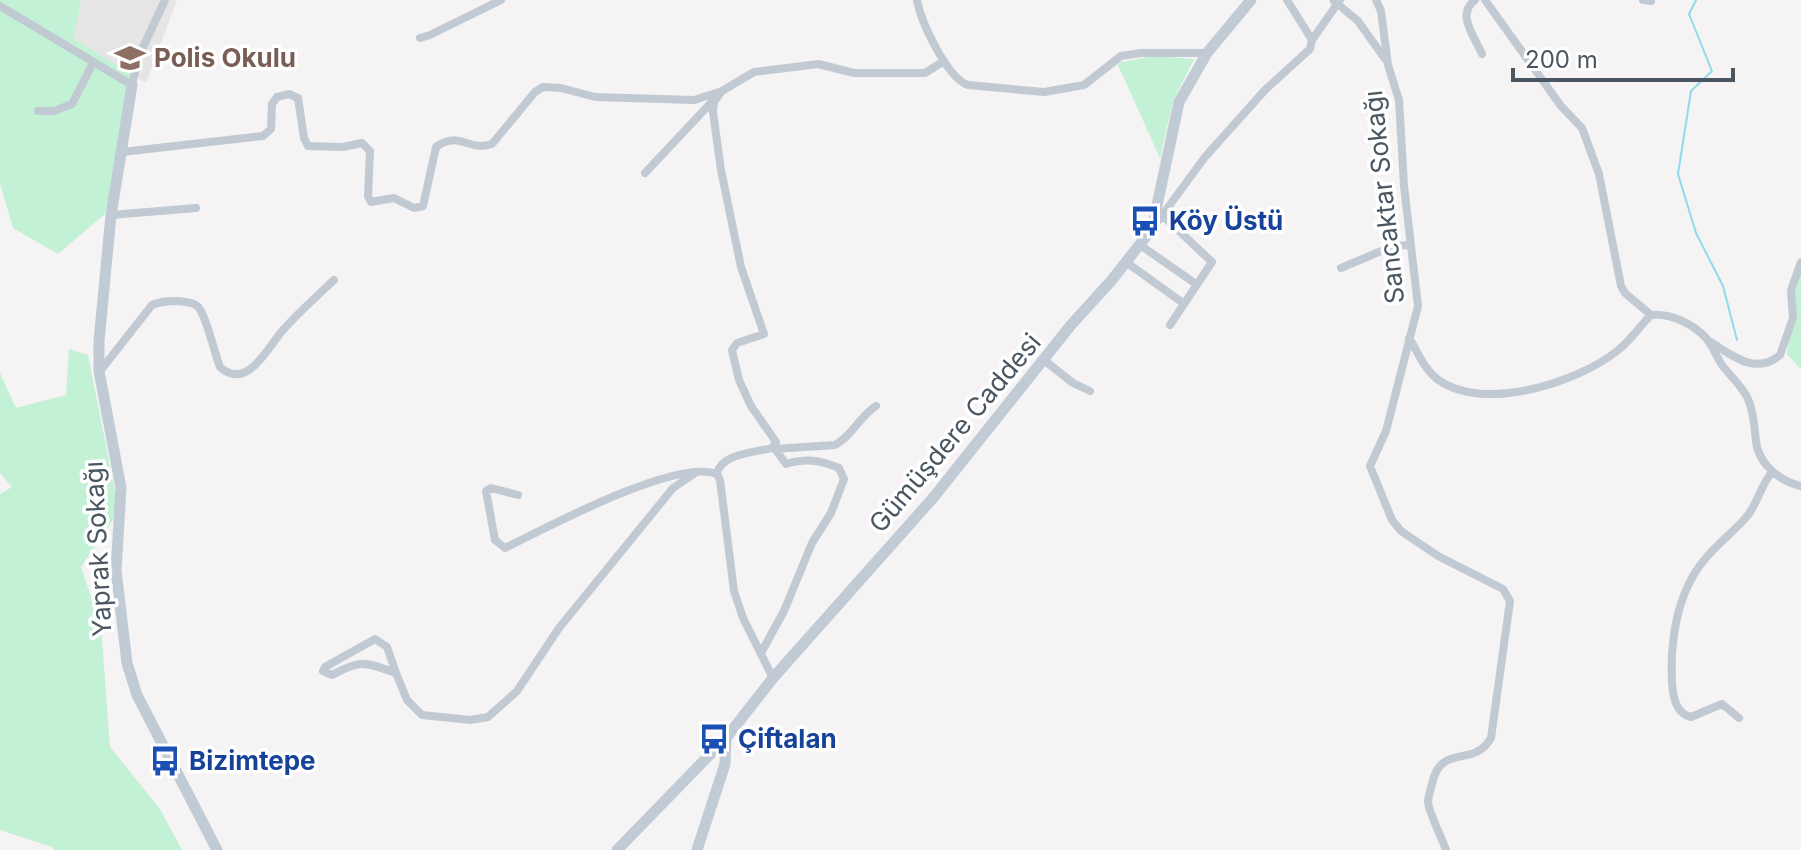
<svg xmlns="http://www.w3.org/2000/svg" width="1801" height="850" font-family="Inter,sans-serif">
	<rect width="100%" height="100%" fill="#f5f3f3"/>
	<path fill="#e6e4e5" d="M81,0H177L146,83L74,39Z"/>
	<path fill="#c3f1d5" d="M0,0H81L74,39L136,77L105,214L58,254L13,228L0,184Z
		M1153,56L1194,59L1173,101L1160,158L1117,63Z
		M1801,262V369L1787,354L1796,267Z
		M69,349L88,355L119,511L81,567L101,626L110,747L160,809L182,850H54L52,847L0,830V494L12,487L0,473V373L16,408L66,395Z"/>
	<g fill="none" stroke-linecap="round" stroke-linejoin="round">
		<path stroke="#90daee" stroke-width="2" d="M1696,0L1689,14L1712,71L1691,91L1678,174L1696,233L1723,286L1737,340"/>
		<path stroke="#c1cad2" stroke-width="8" d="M917,0C921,22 947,78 968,85L1044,92L1084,85L1121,56L1141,53H1207
			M1287,0L1312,40
			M1376,0L1381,11L1388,65L1399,100L1404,186L1418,306L1386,431L1370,466L1392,520L1401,531L1438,556L1503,589L1510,601L1491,738C1473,769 1441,742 1432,784C1431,789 1428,797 1428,802C1429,813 1442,838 1446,850
			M1475,0C1456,14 1474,36 1482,54
			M1485,0L1561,106L1582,128L1599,174L1621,286L1625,293L1651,315
			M1643,0L1651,1
			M1334,1L1358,21L1385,59
			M0,6L132,85L138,58L165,0
			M420,38L430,35L501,0
			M38,111H54L72,104L93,63
			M122,152L263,136L271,129L272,104L277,97L289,94L298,98L304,138L308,146L343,147L362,143L370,151L368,196L371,202L394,198L414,208L423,206L436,147C458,130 469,152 492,144L535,92L543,87L561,88L595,97L694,100L722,91L754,72L818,64L854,73H925L944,61
			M645,173L722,91L714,102L713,112L721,170L741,267L764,334L737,343L732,350L739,380L751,406L776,442L772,448C754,453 721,453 717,474
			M111,215L196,208
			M1162,215L1212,262L1170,325
			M1155,225L1205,157L1265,90L1310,49L1312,40L1340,0
			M1140,245L1196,284
			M1126,262L1183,303
			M1341,268L1393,246L1410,245
			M1409,338C1418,352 1424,369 1437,379C1482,413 1577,383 1617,351C1630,341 1639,327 1651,315C1671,313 1693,324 1706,338C1713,346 1716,356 1722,365C1730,376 1743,387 1748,399C1755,414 1754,432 1757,447C1762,467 1782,482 1801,486
			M1711,342C1733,357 1757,375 1780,355L1793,318L1791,290L1801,262
			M1044,360L1073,383L1090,391
			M100,371L152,305C161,301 169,301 178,301C185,302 193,302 197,306C205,311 215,355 220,367C248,392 269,345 283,330C299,312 317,296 334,280
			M774,449L835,445C852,436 859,417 876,406
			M518,495L491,488L486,491L495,540L505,548C546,528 676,458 717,474L720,480L734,591L743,618L773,678
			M761,653L784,611L812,543L831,513L844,479L839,468C820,460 806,458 786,464L776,450
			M396,673L387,647L375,639L325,667L323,671L332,675C361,659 365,662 396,673L407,700L422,715L470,720L488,717L517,691L559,628L673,488L697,472
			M1739,718L1722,704L1691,717C1675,713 1673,696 1672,682C1670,640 1677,592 1705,559C1718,543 1735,531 1748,515C1758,502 1761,485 1772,472"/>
		<path stroke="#c1cbd6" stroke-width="11" d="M132,85L111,215L99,341V371L121,488L116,570L127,663L137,695L217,850
			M617,850L726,738L773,678L933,498L1071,325L1111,281L1152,229L1179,102L1207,53L1251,0
			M697,850L725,764L726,738"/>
	</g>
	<defs>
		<g id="school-bare" transform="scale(2.4)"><path d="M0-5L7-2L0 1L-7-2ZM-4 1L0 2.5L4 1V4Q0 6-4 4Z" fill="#8d6e63" stroke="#fff" stroke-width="2.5" paint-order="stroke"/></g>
		<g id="bus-bare" transform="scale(2.4)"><path d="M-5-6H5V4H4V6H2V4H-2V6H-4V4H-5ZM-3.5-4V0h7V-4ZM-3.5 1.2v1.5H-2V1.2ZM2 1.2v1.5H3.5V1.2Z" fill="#1a4fb4" stroke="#fff" stroke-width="2.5" paint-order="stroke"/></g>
	</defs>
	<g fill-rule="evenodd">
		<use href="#school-bare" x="130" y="58"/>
		<use href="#bus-bare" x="1145" y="221"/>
		<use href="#bus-bare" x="714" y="739"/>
		<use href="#bus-bare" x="165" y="761"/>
	</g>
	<g text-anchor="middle" stroke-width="7" stroke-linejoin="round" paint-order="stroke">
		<g font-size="26" font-weight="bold" fill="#785e54" stroke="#fff" text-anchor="start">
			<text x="154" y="67">Polis Okulu</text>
		</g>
		<g font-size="26" fill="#4a5661" stroke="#fff">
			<text transform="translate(1384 197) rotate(-96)" y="9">Sancaktar Sokağı</text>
			<text transform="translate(955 433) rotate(-50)" y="9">Gümüşdere Caddesi</text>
			<text transform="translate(98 549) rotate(-93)" y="9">Yaprak Sokağı</text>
		</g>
		<g font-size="26" font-weight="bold" fill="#164399" stroke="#fff" text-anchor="start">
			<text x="1169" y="230">Köy Üstü</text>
			<text x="738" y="748">Çiftalan</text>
			<text x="189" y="770">Bizimtepe</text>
		</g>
	</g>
	<path d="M1513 68v12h220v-12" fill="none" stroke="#4a5661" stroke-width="4"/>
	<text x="1525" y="68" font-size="24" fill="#4a5661" stroke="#ffffff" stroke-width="6" paint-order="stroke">200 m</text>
</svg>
